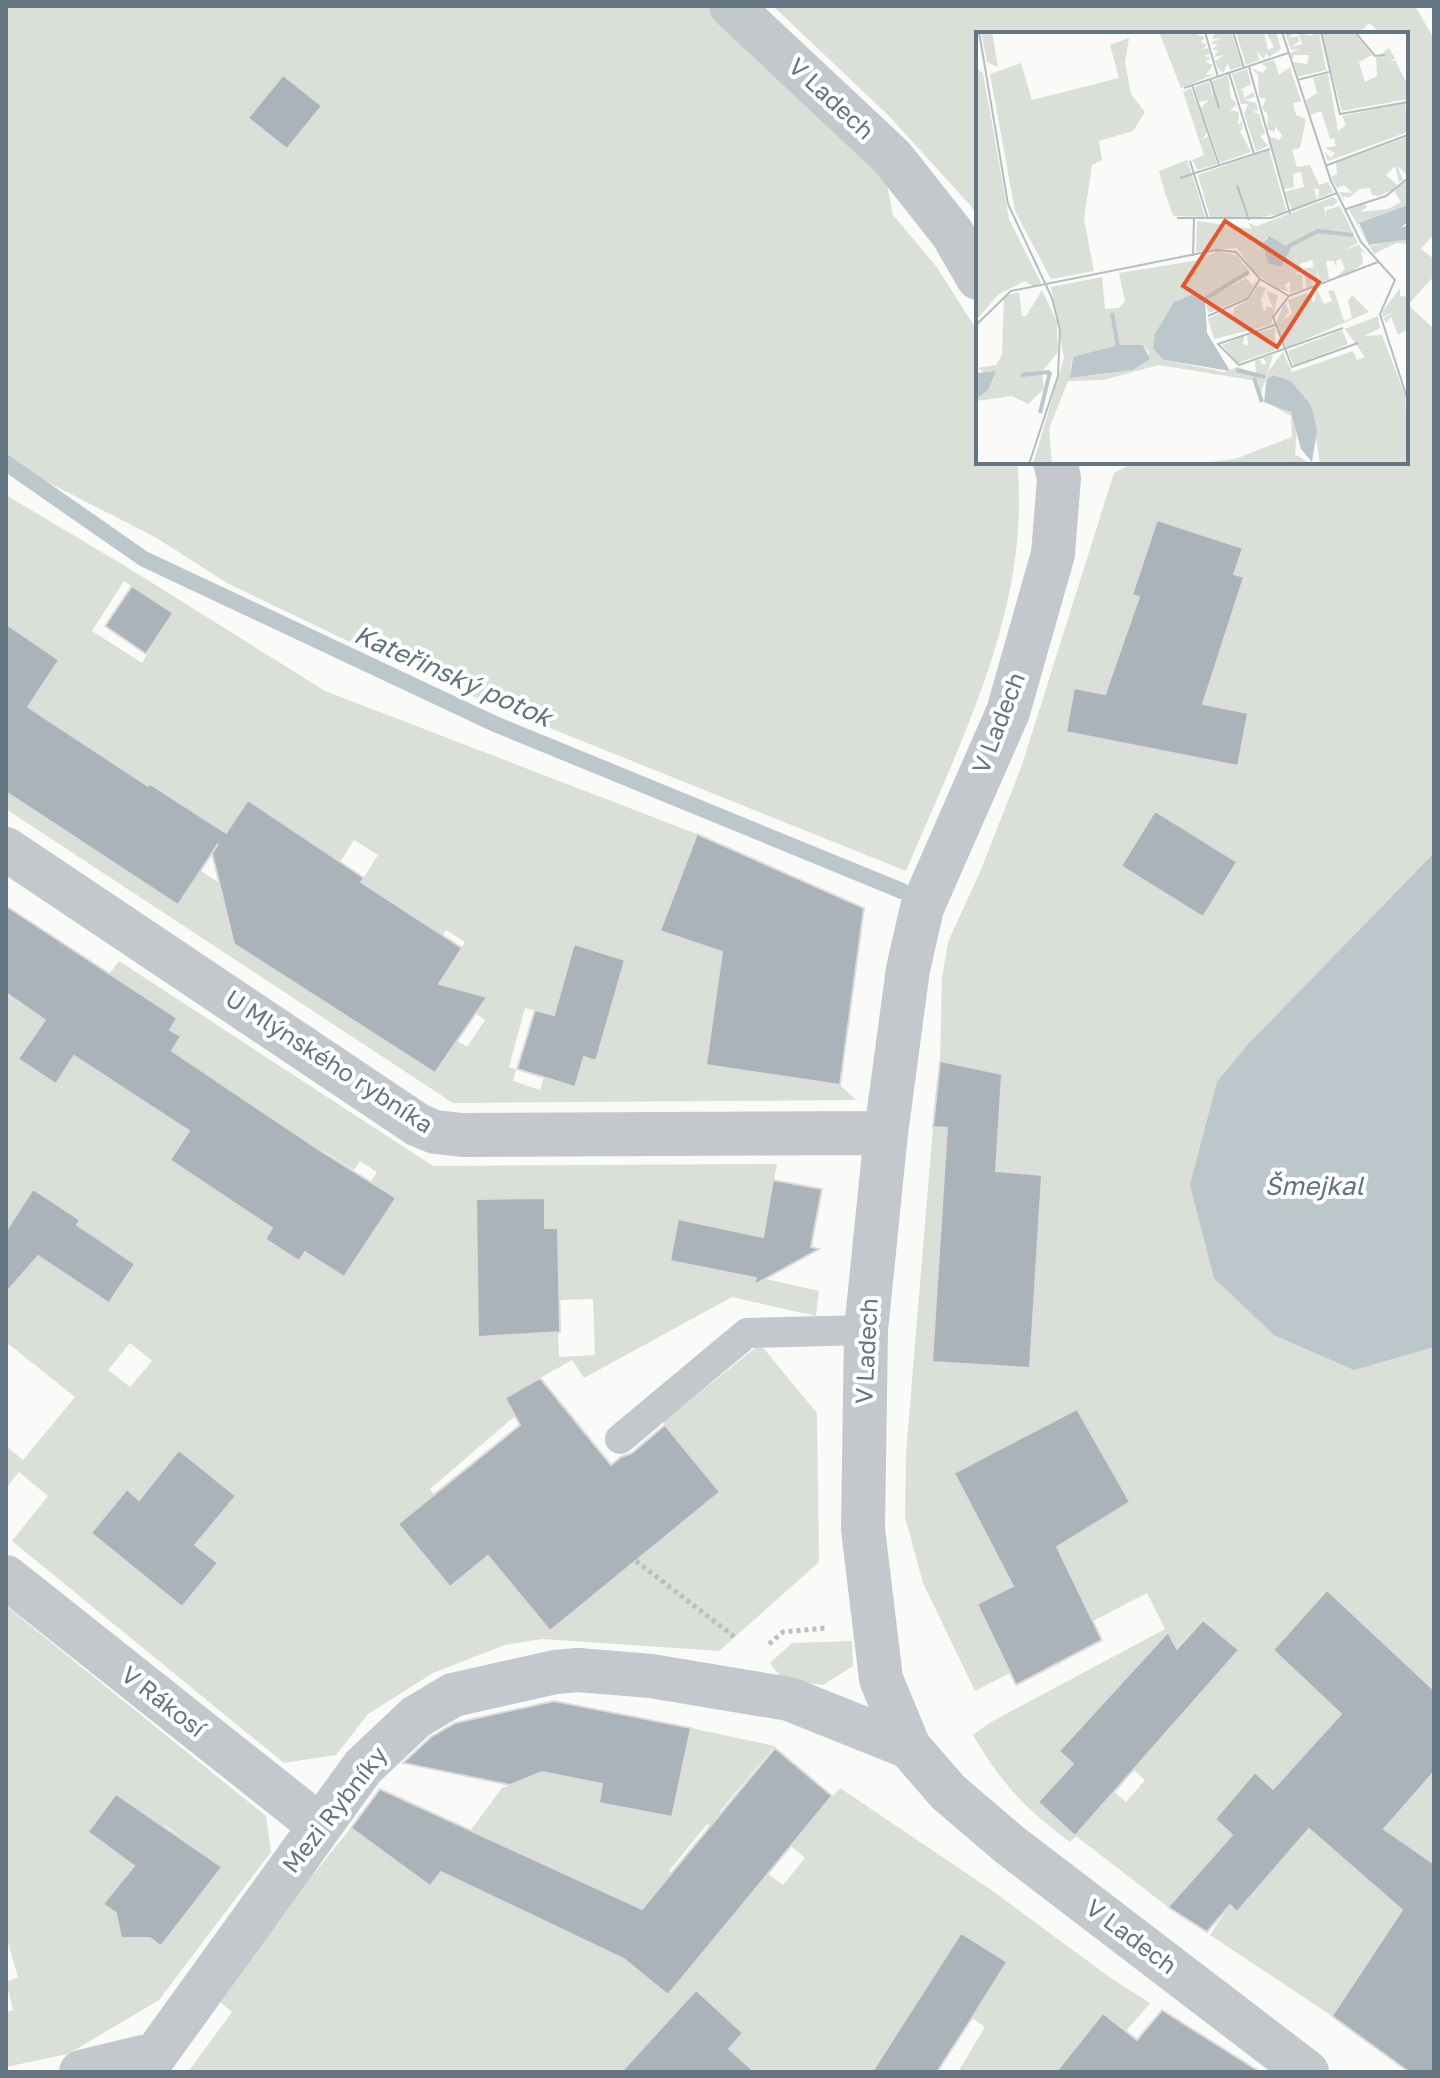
<svg xmlns="http://www.w3.org/2000/svg" width="1440" height="2078" font-family="'Golos Text',sans-serif">
	<rect width="100%" height="100%" fill="#fafaf8"/>
	<path fill="#dadfd7" fill-rule="evenodd" d="M6,6H712L886,178L893,215L936,266L978,332V462H1017C1032,607 960,742 906,871L505,710L379,656L227,583L155,537L6,461Z
		M773,6H1415L1434,39V234L1421,249L1434,259V276L1408,305L1434,329V853L1249,1043L1218,1082L1421,1349L1434,1347V1686L1432,1688L1326,1590L1273,1650L1379,1750L1319,1738L1168,1907L1076,1836L1070,1842C1025,1809 1001,1783 973,1735L991,1722L1165,1629L1147,1593L1095,1620L1081,1638L1048,1569L977,1603L1010,1673L975,1691L923,1583L905,1517L906,1454L933,1127L998,1132L1002,1074L940,1061L942,977L948,942L980,872L1022,765L1114,473L1135,462H1406V34H1382L1369,23L1358,34H978V217L970,205L888,115ZM945,1167L1042,1175L1030,1368L932,1362ZM1203,1618L1239,1651L1133,1769L1145,1780L1126,1802L1114,1792L1075,1836L1039,1802L1073,1764L1059,1751L1097,1737Z
		M6,495L130,569L325,691L697,834L685,864L759,896L723,945L706,1064L840,1085L856,1100L453,1103L6,809V741L59,660L15,630L6,643ZM124,581L172,613L142,663L92,631ZM150,784L172,798L165,809L218,844L248,800L286,825L242,898L201,871L178,904L103,855ZM354,840L378,855L361,882L337,867ZM446,930L465,942L439,984L478,1008L475,1013L485,1020L467,1047L457,1041L435,1073L377,1035ZM574,944L608,955L598,990L615,995L597,1060L584,1057L544,1077L540,1090L513,1081L516,1070L509,1067L525,1008L554,1015Z
		M119,961L433,1166L777,1164L756,1277L819,1291L816,1316L732,1297L584,1378L572,1360L506,1397L515,1416L430,1489L434,1495L398,1524L450,1587L539,1514L492,1560L550,1631L720,1492L663,1422L760,1344L817,1413L819,1562L719,1651L542,1639L505,1645L433,1673L368,1714L336,1755L284,1763L12,1541L48,1496L19,1472L6,1488V1446L23,1460L75,1397L6,1342V1293L33,1261L6,1238V995L45,1020L19,1060L56,1083L74,1056L129,1091L161,1067L181,1037L170,1030L109,974ZM221,1084V1194H220L170,1160ZM322,1150L354,1170L360,1161L377,1172L371,1181L396,1198L344,1277L305,1252L298,1261L265,1239ZM33,1189L80,1220L55,1259L8,1228ZM593,1299L595,1355L559,1357L557,1300ZM130,1343L152,1361L130,1387L108,1370ZM179,1450L236,1496L195,1545L218,1563L182,1607L91,1533L127,1489L139,1500Z
		M6,1606L266,1816L271,1852L159,2000L68,2054L6,2067V2012L13,2010L6,1982L18,1977L6,1936ZM116,1794L162,1828L165,1825L221,1868L141,1938H129L120,1932L117,1920L120,1916L104,1903L134,1866L88,1832Z
		M852,1641L853,1666L823,1685L783,1680L770,1663L792,1643Z
		M691,1728L775,1746L720,1811L740,1828L729,1841L707,1824L669,1871L687,1888L661,1918L485,1837L464,1883L624,1959L668,1994L768,1874L783,1885L805,1858L791,1846L840,1788L990,1889L1108,1976L1150,2003L1126,2031L1058,2072H958L985,2027L972,2018L1007,1963L962,1933L872,2072H755L682,2005L633,2059L647,2072H188L232,2012L220,2002L284,1910L351,1828L430,1885L502,1788L542,1772L602,1784L599,1803L632,1809L676,1798Z
		M1434,1772V1864L1332,2016L1210,1935L1230,1905L1237,1911L1310,1830L1352,1866Z"/>
	<path fill="#bbc7cb" d="M1434,853V1347L1354,1370L1274,1335L1214,1278L1190,1185L1217,1082L1249,1043Z"/>
	<g fill="none" stroke-linecap="round" stroke-linejoin="round">
		<path stroke="#bbc7cb" stroke-width="16" d="M6,463L144,559L495,724L902,891"/>
	</g>
	<path fill="#aab3b9" stroke="#dcdcda" stroke-width="2" d="M283,75L322,106L287,149L248,118Z
		M1157,520L1243,548L1234,574L1244,577L1203,704L1248,713L1238,766L1066,732L1074,688L1105,694L1139,597L1132,595Z
		M132,586L173,613L146,654L105,626Z
		M6,624L59,660L28,707L148,786L150,784L226,833L248,800L364,878L361,882L462,948L439,984L487,997L435,1073L234,944L212,853L218,844L178,905L6,792Z
		M1155,811L1237,862L1203,917L1121,866Z
		M697,834L864,908L840,1085L706,1065L722,952L660,931Z
		M6,906L177,1018L170,1030L181,1036L172,1051L321,1151L396,1198L344,1277L305,1252L299,1261L265,1239L272,1228L170,1160L189,1131L74,1056L56,1084L18,1059L45,1020L6,993Z
		M574,944L625,960L596,1061L584,1057L575,1087L517,1069L535,1010L554,1015Z
		M940,1061L1002,1074L996,1171L1042,1175L1030,1368L932,1362L947,1128L933,1127Z
		M773,1180L822,1189L811,1247L819,1249L754,1285L756,1278L670,1261L678,1219L763,1237Z
		M33,1189L80,1220L77,1225L135,1264L109,1303L38,1256L6,1293V1231Z
		M545,1198V1228H558L560,1332L478,1337L476,1199Z
		M540,1378L611,1465L621,1457L632,1453L665,1425L720,1492L550,1631L488,1556L450,1587L398,1524L520,1425L505,1398Z
		M1077,1409L1130,1502L1057,1547L1102,1640L1016,1685L977,1604L1013,1586L954,1473Z
		M179,1450L236,1496L195,1545L218,1563L182,1607L91,1533L127,1489L139,1500Z
		M1327,1590L1434,1690V1772L1384,1829L1433,1863L1434,1861V2072H1409L1332,2016L1402,1910L1309,1829L1237,1912L1230,1905L1207,1932L1168,1907L1232,1835L1215,1819L1255,1772L1273,1789L1341,1714L1273,1650Z
		M1203,1620L1239,1650L1075,1836L1038,1802L1073,1764L1059,1751L1168,1632L1177,1649Z
		M554,1701L691,1728L672,1817L599,1803L602,1784L542,1772L510,1785L403,1763L431,1737L455,1723Z
		M775,1748L832,1796L668,1995L624,1959L441,1872L430,1886L351,1828L380,1789L642,1909Z
		M116,1794L222,1867L161,1946L150,1938H121L116,1913L103,1904L134,1866L88,1832Z
		M961,1933L1007,1962L972,2018L937,2072H872Z
		M696,1990L743,2033L729,2049L755,2072H621Z
		M1162,2010L1260,2072H1056L1103,2013L1137,2040Z"/>
	<g fill="none" stroke-linecap="round" stroke-linejoin="round">
		<path stroke="#bbbfc2" stroke-width="5" stroke-dasharray="4 4" stroke-linecap="butt" d="M636,1561L736,1638
			M769,1644L783,1632L827,1628"/>
		<path stroke="#c3c8cc" stroke-width="30" d="M620,1439L747,1333L866,1330"/>
		<path stroke="#c3c8cc" stroke-width="44" d="M731,6L892,157L952,233L978,278
			M1055,462L1059,478L1053,554L1008,712L922,908L908,969L886,1133L866,1330L863,1529L881,1679L909,1747L948,1792L1010,1845L1307,2072
			M6,849L418,1125L435,1132L463,1135L886,1133
			M6,1577L320,1826
			M81,2072L156,2054
			M143,2072L363,1767L416,1717L453,1695L555,1672L578,1670L651,1676L789,1699L909,1747"/>
	</g>
	<g text-anchor="middle" stroke-width="8" stroke-linejoin="round" paint-order="stroke">
		<g font-size="24" fill="#657683" stroke="#fff">
			<text transform="translate(831 99) rotate(43)" y="8">V Ladech</text>
			<text transform="translate(999 723) rotate(-69)" y="8">V Ladech</text>
			<text transform="translate(329 1062) rotate(33)" y="8">U Mlýnského rybníka</text>
			<text transform="translate(867 1351) rotate(-87)" y="8">V Ladech</text>
			<text transform="translate(163 1702) rotate(38)" y="8">V Rákosí</text>
			<text transform="translate(335 1810) rotate(-52)" y="8">Mezi Rybníky</text>
			<text transform="translate(1131 1937) rotate(37)" y="8">V Ladech</text>
		</g>
		<g font-size="26" font-style="italic" fill="#60757c" stroke="#fff">
			<text transform="translate(453 676) rotate(24)" y="9">Kateřinský potok</text>
			<text x="1314" y="1195">Šmejkal</text>
		</g>
	</g>
	<g transform="translate(976 32)">
		<rect width="432" height="432" fill="#fafaf8"/>
		<path d="M5,0H16L22,35L11,30ZM183,0H228L221,3L229,5L225,10L231,13L226,18L232,16L234,22L228,24L235,26L229,30L237,33L230,43L239,42L205,56ZM240,0H255L266,34L254,38L252,31L247,41L241,35L239,29L248,23L238,25L242,19L236,17L242,13L234,11L245,6L236,7ZM260,0H288L292,18L298,15L291,2L300,0L305,17L293,25L290,21L288,27L281,19L283,28L270,33ZM309,0H320L312,6L322,4L323,9L316,15L326,12L322,0L335,4L343,0L350,38L322,45L317,30L331,32L333,23H318L316,28L314,21L323,17L315,18ZM349,0H377L396,23L383,30L389,50L401,44L400,26L413,16L419,26L413,31L419,28L432,54V67L366,79L345,4ZM153,6L149,30L155,62L169,80L157,99L123,109L126,128L116,133L108,187L118,239L75,247L39,179L14,42L45,31L56,68L143,46L134,13ZM298,28L303,43L314,35L325,69L317,71L320,83L330,87L324,116L316,118L321,135L334,133L343,153L352,150L357,160L342,166L343,157H338L341,167L317,179L308,160L328,155L325,140L317,142L318,155L308,157L293,104L303,108L306,103L299,94V100L291,97L292,83L286,76L290,67L283,65L282,43L275,36L287,41L291,35L285,32ZM0,36L7,41L33,187L65,251L58,255L49,249L23,262L1,287ZM271,37L275,52L264,58L267,59L268,66L277,60L279,65L269,68L280,71L282,78L277,80L283,82L289,102L284,104L292,114L280,119L268,82L272,72H265L256,42ZM352,42L362,99L370,93L366,84L429,71L432,100L352,129L348,119L355,126L359,121L349,116L360,114L358,106L354,107L345,79L334,83L330,68L341,61L337,46ZM252,43L255,66L261,72L254,78L263,80L262,93L266,90L267,94L262,96L268,95L264,99L275,120L244,131L225,76L233,68L223,70L218,55L233,50L237,65L236,49ZM215,56L231,100L226,108L232,104L241,132L222,138L216,128L228,123L207,60ZM432,105V144L421,133L427,148L423,150L419,134L410,143L421,153L416,158L403,164L396,163L394,156L383,157L377,163L372,166L367,164L368,169L363,160L377,161L368,153L361,156L355,145L361,142L360,131ZM293,118L311,181L271,187L234,185L222,143ZM211,128L222,161L229,185L197,184L189,161L183,139ZM430,149L432,173L382,192L395,214L424,207H432V212L420,211L398,222L373,178L388,171L391,175L384,180L412,177L425,170L418,159ZM357,165L362,169L357,174L348,175L350,185V178L364,174L382,211L369,218L383,213L392,224L385,218L387,231L375,241L359,246L369,237L365,227L360,229L361,237L358,229H350L353,247L344,250L341,236L342,251L334,243L337,253L330,256L328,236L338,235L336,228L324,232L325,239L318,241L326,243L327,257L314,261V249L309,253L312,259L302,257L277,239L261,216L220,220L221,189L276,197L272,191L281,194ZM290,205L315,217L305,235L292,230ZM241,219L260,223L273,238L228,267L217,262L198,270L177,314L188,328L249,340L261,335L280,341L279,329L284,327L286,333L291,331L286,326L297,323L283,368L282,349L182,333L128,348L92,349L73,397L76,431L57,432L88,326L75,255L126,245L129,277L143,276L149,269L143,241L223,228ZM142,313H167L174,321L143,340L94,346L96,326ZM270,246L276,253L281,248L270,266L232,281L229,268ZM282,253L290,256L285,268L288,280L291,274L297,276L290,259L302,263L295,293L238,307L232,287L248,279L257,283L258,276L272,268ZM424,256V264L432,265V297L422,303L415,285L410,291L408,286L420,279L407,285L406,280ZM341,257L348,272L356,269L352,259L358,258L368,289L376,286L372,269L376,263L393,280L310,316L300,291L309,270L313,280L306,288L316,282L312,268L331,261L338,270ZM66,258L81,290L82,320L66,340L68,357L52,372L36,364L0,369L16,345L1,336L20,333L26,323L28,264L43,260L46,284H50ZM402,284L404,296L388,304L406,303L429,363L432,432H344L335,373L315,349L299,343L291,347L288,369L290,346L292,340L307,320L316,340L377,319L381,328L389,325L369,297ZM299,296V318L262,331L246,313L268,304L267,312L272,313L271,303ZM366,298L372,312L318,334L312,319ZM290,370L313,378L321,393L319,424L311,431L321,423L334,432H217L259,427L316,405L315,384Z" fill="#dadfd7" fill-rule="evenodd"/>
		<path d="M432,173V190L425,195L432,194V207L393,213L383,191ZM293,204L315,217L305,235L292,231L287,212ZM217,262L229,269L231,301L254,339L188,328L177,316L179,302L198,270ZM142,313H167L174,327L156,338L94,346L97,325ZM20,339L12,358L0,367V341ZM298,343L315,349L335,373L341,399L336,430L325,417L315,380L288,370L291,347Z" fill="#bbc7cb"/>
		<path fill="none" stroke="#bbc7cb" stroke-width="4" d="M311,215L342,199L377,203M227,268L273,240M136,281L142,315M260,338L289,345M45,343L74,340M278,346L286,370M64,381L74,340"/>
		<path fill="none" stroke="#b5bdc2" stroke-width="2" d="M3,0L32,172L76,266L84,298L82,344L53,432M229,0L242,45M257,0L268,36M306,0L355,149L385,210L419,248L404,282L432,369M345,0L364,82L432,70M379,0L399,24L409,23M273,35L314,182M253,41L278,122M234,47L243,76M321,48L353,40M216,53L243,133M208,56L312,21M214,129L232,187M349,134L432,103M204,146L294,117M261,153L273,188M370,177L410,164L432,146M201,186H295L361,161M217,224L218,186M313,264L297,285L316,335L382,311M232,284L271,267L284,247M0,293L35,259L240,218L260,220L284,247L313,264L402,230M299,293L242,312L263,333L367,296"/>
		<path fill="#e4572e" fill-opacity="0.15" stroke="#e4572e" stroke-width="4" d="M249,189L343,250L301,315L207,254Z"/>
		<rect width="432" height="432" fill="none" stroke="#657683" stroke-width="4"/>
	</g>
	<rect width="1440" height="2078" fill="none" stroke="#657683" stroke-width="16"/>
</svg>
